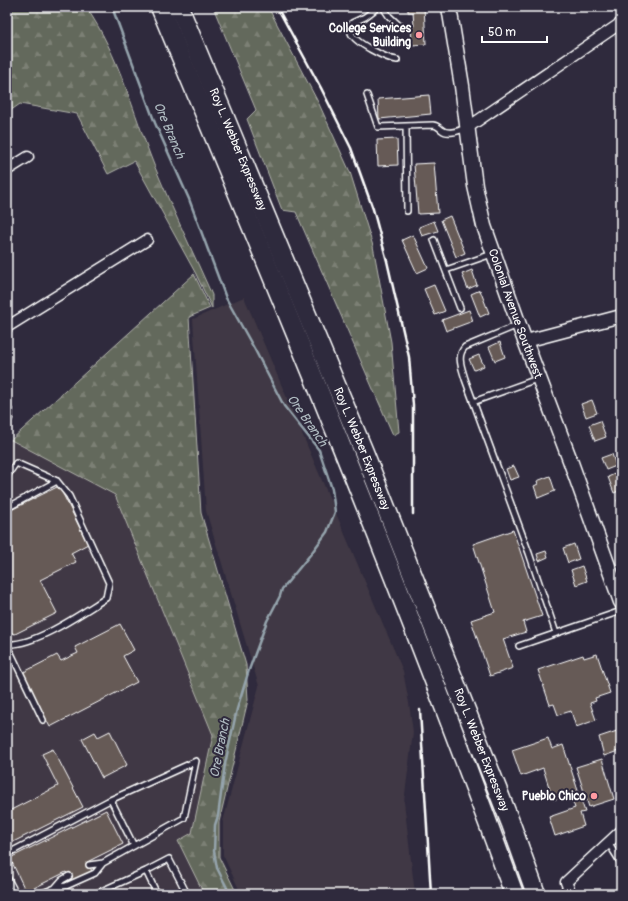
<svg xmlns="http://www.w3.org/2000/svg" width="628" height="901" font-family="Pangolin,sans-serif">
	<defs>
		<pattern id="forest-firs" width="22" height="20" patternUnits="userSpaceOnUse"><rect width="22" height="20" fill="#64695b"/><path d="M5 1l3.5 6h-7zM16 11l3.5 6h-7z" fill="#7b8074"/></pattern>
	</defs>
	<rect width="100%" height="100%" fill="#2f2a3d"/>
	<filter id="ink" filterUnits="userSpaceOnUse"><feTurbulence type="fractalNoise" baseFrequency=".025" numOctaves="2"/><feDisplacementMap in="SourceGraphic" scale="8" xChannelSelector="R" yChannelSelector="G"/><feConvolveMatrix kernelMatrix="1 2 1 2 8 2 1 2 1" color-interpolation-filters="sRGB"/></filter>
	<g filter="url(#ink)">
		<path fill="#403844" d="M244,297L403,671L409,703L413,732L404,802L415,894H243L239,889L223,855V822L259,686L206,511L193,319Z
			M11,440L115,495L213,735L192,833L178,841L204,894H7V446Z"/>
		<path fill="url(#forest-firs)" stroke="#b2b4ad" d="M7,7H86C119,55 133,112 154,165C172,209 193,252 212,295V308L196,274L134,161L108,174L77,114L20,104L7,113Z
			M213,7H268L319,104L350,172L373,246L391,342L399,432L393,435L296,212L282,210L247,119L256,110Z
			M194,274L210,308L189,317L201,513L246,665L248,700L219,822V857L237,894H204L178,841L192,833L213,735L115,495L11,440Z"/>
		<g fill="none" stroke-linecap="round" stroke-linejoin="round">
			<path stroke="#95a4ad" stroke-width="2.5" d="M112,7L155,123L189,199L226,298L255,350L284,406L319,450L332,489L335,512L327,532L310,555L282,589L280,596L267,621L249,670L237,709L225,764L218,816L215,825L214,851L217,868L230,894"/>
		</g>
		<path fill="#665a56" stroke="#fff" d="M405,7H424L426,44L412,45L411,26H414L413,12H408V7Z
			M429,95L431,114L379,119L378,99Z
			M397,139L398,165L378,166L377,140Z
			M434,163L438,213L418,214L414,164Z
			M450,216L465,253L456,257L441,220Z
			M434,221L438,231L422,236L419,227Z
			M413,235L428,268L417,273L402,240Z
			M472,270L477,285L468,289L462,274Z
			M434,285L445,311L435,315L424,289Z
			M480,290L489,313L480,317L471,294Z
			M469,310L473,321L446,331L442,320Z
			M500,342L505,357L495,361L489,347Z
			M479,355L484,366L474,370L469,359Z
			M592,400L597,413L586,417L581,404Z
			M600,421L606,437L595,441L589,425Z
			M612,454L616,466L606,470L601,458Z
			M514,466L519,477L510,480L506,469Z
			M619,472L621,477V490L614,493L608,477Z
			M550,476L555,491L538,498L534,486L538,484L537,481Z
			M59,486L88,544L71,553L76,562L40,580L57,613L15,634L7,631V512Z
			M621,499V512L617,500Z
			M513,530L542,616L523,622L526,632L503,639L513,668L490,676L471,620L495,612L473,544Z
			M574,544L579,559L568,563L563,548Z
			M546,551L548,557L539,561L537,554Z
			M582,566L587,581L576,585L571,570Z
			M120,624L134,650L123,656L137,682L50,727L22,673L57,655L61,661L78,653L75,647Z
			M597,654L610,693L595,698L596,701L590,703L596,720L576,727L571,711L558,715L554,704L550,705L538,670L583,655L584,658Z
			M110,731L127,765L102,778L82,739L95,732L98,737Z
			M617,731L621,744V750L604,756L599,737Z
			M548,738L552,749L563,745L585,812L580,813L584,826L555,836L549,817L575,808L570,794L553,800L543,768L521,776L512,750Z
			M53,749L83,807L7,845V812L58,786L42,754Z
			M602,759L614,799L589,807L576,767Z
			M106,810L123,844L87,862L92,871L72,881L66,872L26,892L10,858Z
			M122,890L124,894H113Z"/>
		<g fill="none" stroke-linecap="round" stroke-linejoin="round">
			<g stroke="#fff" stroke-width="8">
				<path id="service" d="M378,7L365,17L352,23C352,26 351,30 351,33C355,43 387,59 397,60
					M383,7L389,16L402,28
					M367,95L378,127L433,125C437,125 438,127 442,130C448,135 458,131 466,128
					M406,126L407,211
					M434,240L460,308
					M446,270L492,254
					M518,325L465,347C456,356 462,368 465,379L529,553L556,633
					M473,402L537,379
					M7,476L16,463L57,481L69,496L109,583L106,598C82,613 35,646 7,644
					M7,508L57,481
					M519,646L621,611
					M7,649L11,653L43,720
					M111,800L134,846
					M609,844L621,863
					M7,854L108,801L196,761L184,818L103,863L95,873L66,886L55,888L40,894
					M89,865L103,863
					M146,871L157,894
					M7,877L16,894
					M55,888L62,880L69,876
					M95,894L146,871L169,859L187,894"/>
			</g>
			<g stroke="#fff" stroke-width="13">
				<path id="minor" d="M467,128L621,23
					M7,170L28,157
					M7,327L147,240
					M7,411V418
					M571,894L566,882L621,831"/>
			</g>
			<g stroke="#fff" stroke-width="15">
				<path id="tertiary" d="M526,341L621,316"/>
			</g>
			<g stroke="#fff" stroke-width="17">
				<g id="secondary">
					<path id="s1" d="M449,7L462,86L475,186L484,226L519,325L570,460L621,602"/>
				</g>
			</g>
			<g stroke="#fff" stroke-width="21">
				<g id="motorway">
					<path d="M160,7C283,301 405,594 514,894"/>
					<path id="s2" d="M179,7L364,452L511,824L536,894"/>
				</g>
			</g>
			<use href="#service" stroke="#2f2a3d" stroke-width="5"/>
			<use href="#minor" stroke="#2f2a3d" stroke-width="10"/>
			<use href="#tertiary" stroke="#2f2a3d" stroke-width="12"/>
			<use href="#secondary" stroke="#2f2a3d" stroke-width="14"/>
			<use href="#motorway" stroke="#2f2a3d" stroke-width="18"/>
			<path stroke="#fff" stroke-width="2.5" d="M277,7L321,88L351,148L373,209L387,261L409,357L413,405V514
				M420,710L431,894"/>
		</g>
	</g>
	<g fill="#ff9aa2" stroke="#2f2a3d" stroke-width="1.5">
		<circle cx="419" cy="35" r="4"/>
		<circle cx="594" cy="796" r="4"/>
	</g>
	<g text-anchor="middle" stroke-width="4" stroke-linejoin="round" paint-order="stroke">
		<g font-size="12" font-weight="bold" fill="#fff" stroke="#2f2a3d" text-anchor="end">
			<text x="411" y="32">College Services<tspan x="411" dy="14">Building</tspan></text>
			<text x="586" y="800">Pueblo Chico</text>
		</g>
		<g font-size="12" fill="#fff" stroke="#2f2a3d">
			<text dy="4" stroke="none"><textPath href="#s2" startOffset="154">Roy L. Webber Expressway</textPath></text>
			<text dy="4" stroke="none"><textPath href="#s1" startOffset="315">Colonial Avenue Southwest</textPath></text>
			<text dy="4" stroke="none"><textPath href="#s2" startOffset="478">Roy L. Webber Expressway</textPath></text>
			<text dy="4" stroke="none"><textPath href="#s2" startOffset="802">Roy L. Webber Expressway</textPath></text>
		</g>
		<g font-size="13" font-style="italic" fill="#afbbc1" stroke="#2f2a3d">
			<text transform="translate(170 130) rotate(67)" y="5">Ore Branch</text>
			<text transform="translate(308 420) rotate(55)" y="5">Ore Branch</text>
			<text transform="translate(219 748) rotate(-79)" y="5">Ore Branch</text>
		</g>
	</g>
	<rect width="628" height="901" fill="none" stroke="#2f2a3d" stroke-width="24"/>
	<rect x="12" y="12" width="604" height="877" fill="none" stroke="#fff" stroke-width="1.5" filter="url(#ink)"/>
	<path d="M482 36v6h65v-6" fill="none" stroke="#ffffff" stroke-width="2"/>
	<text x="488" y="36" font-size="12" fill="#ffffff" stroke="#2f2a3d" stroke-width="3" paint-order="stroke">50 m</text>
</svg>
